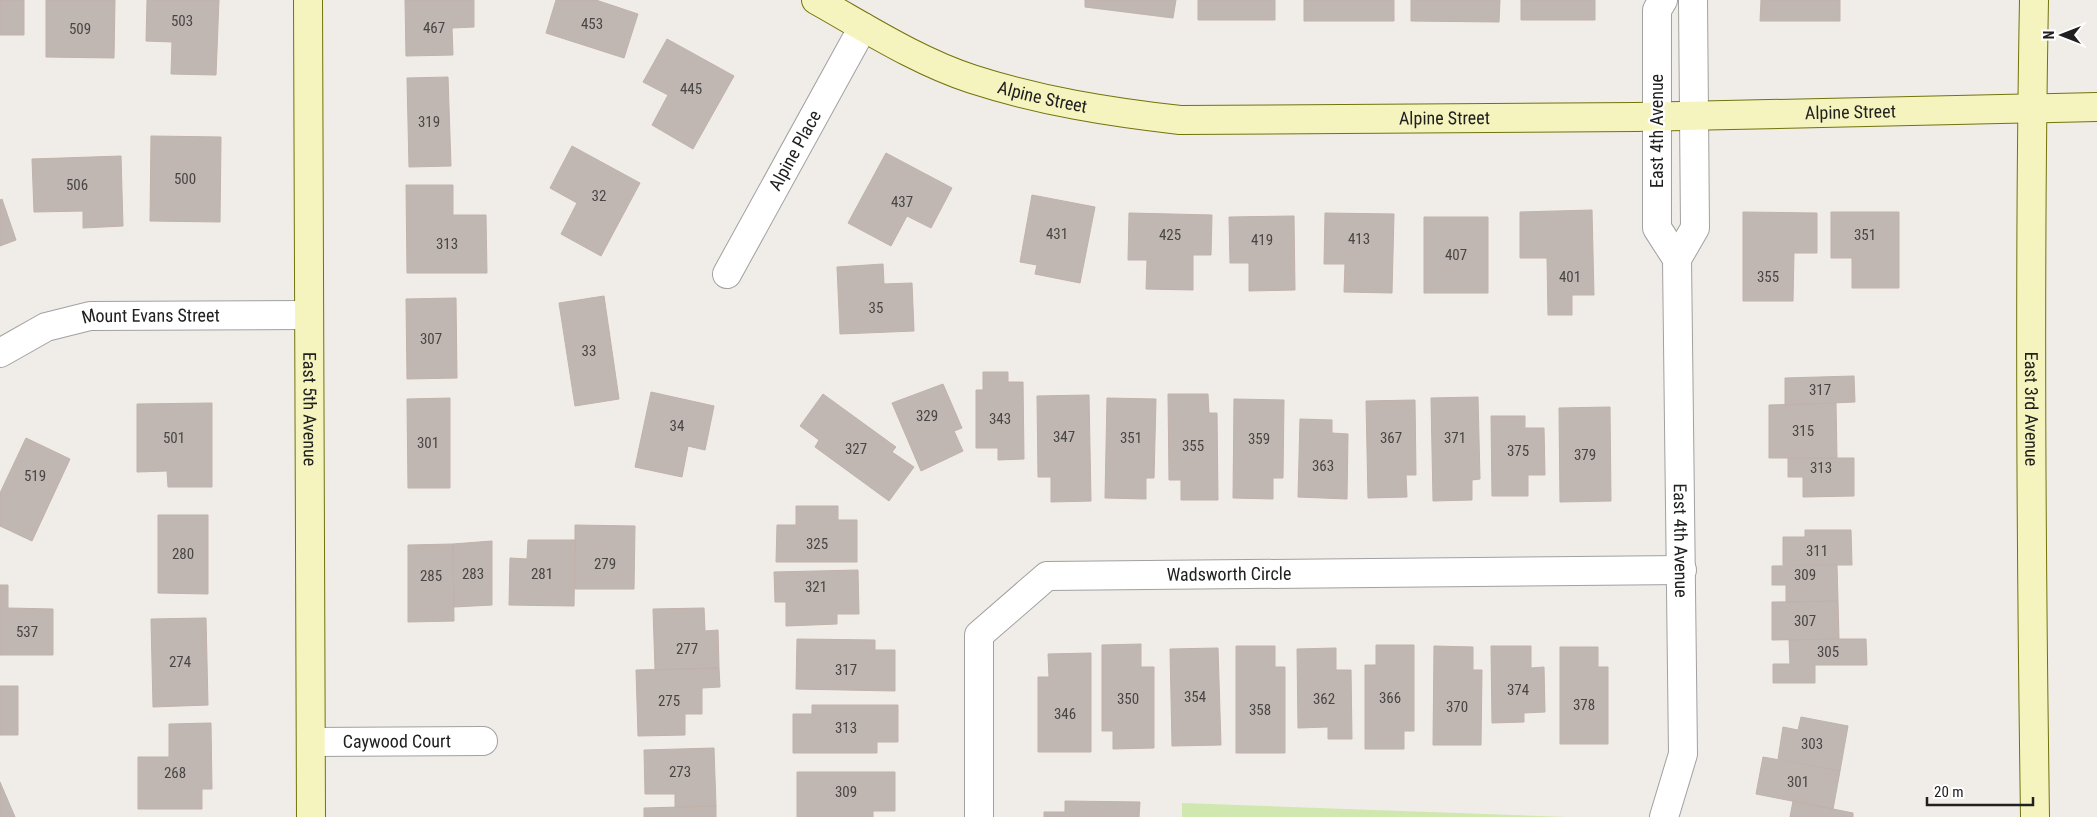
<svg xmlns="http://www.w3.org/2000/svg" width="2097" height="817" font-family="'Roboto Condensed',sans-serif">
	<rect width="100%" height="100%" fill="#f0ece7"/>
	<path fill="#d0e7b0" d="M1182,803L1567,817H1182Z"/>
	<path fill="#c0b7b3" stroke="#c1b2aa" d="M0,0H24V35H0Z
		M46,0H115L114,58L46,57Z
		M147,0H219L216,75L171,74L172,42L146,41Z
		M405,0H474V27L452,28L453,55L406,56Z
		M556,0H596L638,14L624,58L546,33Z
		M1085,0H1176L1173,18L1085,7Z
		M1198,0H1275V20H1198Z
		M1304,0H1394V21H1304Z
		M1411,0H1500L1499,22L1411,21Z
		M1521,0H1595V20H1521Z
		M1761,0H1840V21H1760Z
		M667,39L734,76L693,149L652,125L668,95L643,82Z
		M448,77L451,166L409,167L407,78Z
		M151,136L221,137L220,222L150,221Z
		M572,146L640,183L601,256L561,234L577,203L550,188Z
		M886,153L952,188L931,228L907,216L891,246L848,223Z
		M121,156L123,226L83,228V211L34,212L32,159Z
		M406,185H453V215H486L487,273H407Z
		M1032,195L1095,207L1080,283L1035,274L1037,265L1020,262Z
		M2,199L16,240L0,246V200Z
		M1592,210L1594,295H1572V315H1548L1547,258H1520V212Z
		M1743,212L1817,213V253H1794L1793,301H1743Z
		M1831,212H1899V288H1852V258H1831Z
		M1129,213L1212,215L1211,255H1193V290L1146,289L1147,260H1128Z
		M1325,213L1394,214L1392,293L1344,292L1345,264H1324Z
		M1294,216L1295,290L1249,291V263H1230L1229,217Z
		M1424,217H1488V293H1424Z
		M883,264L884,284L912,283L914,331L840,334L837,267Z
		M604,296L619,399L575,406L559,303Z
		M456,298L457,378L407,379L406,299Z
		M983,372H1008V382H1023L1024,459L998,460V448H976V390H983Z
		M1854,376L1855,402L1785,405V378Z
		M943,384L962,428L954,431L963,451L921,471L892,403Z
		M651,392L714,406L705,450L688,446L682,477L635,467Z
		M823,394L896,447L892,452L914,467L889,501L815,447L819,440L800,426Z
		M1168,394H1208L1209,413H1217L1218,500H1181V480H1169Z
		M1089,395L1091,501L1051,502V477H1038L1037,396Z
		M1478,397L1480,479L1472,480V500L1433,501L1431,398Z
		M450,398V488H408L407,399Z
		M1107,398L1156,399L1154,478H1146V499L1105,498Z
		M1234,399L1284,400L1283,478H1273V499L1233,498Z
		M1415,400L1416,475H1406L1407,497L1368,498L1366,401Z
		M212,403V487H168L167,471L137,472V404Z
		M1836,403L1837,458H1769V405Z
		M1610,407L1611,501L1560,502L1559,408Z
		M1491,416H1525V428H1544L1545,475H1528V496H1492Z
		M1300,419L1332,420V433L1348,434L1347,499L1298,497Z
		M26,438L70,459L32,541L0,526V493Z
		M1788,458H1854V496L1803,497V477H1788Z
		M796,506H838V520H857V562H776L777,525H796Z
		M158,515H208V594L158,593Z
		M575,525L635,526L634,589H575Z
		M1805,530H1851L1852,565H1783V537H1805Z
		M528,540H575L574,606L509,605L510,558L527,559Z
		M492,541V605L454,607L453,544Z
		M453,544L454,621L408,622V545Z
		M1837,565L1838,601L1786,602V585H1772V566Z
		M858,570L859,614H837V624L786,626V602H775L774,572Z
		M0,585H8V608L53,609V655H0Z
		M1838,601L1839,639L1772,640V602Z
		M704,608L705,631L718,630L719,668L655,670L653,609Z
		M206,618L208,705L153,707L151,619Z
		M797,639L875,640V650H895V691L796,689Z
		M1839,639H1866L1867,665H1815V683H1773V664H1790L1789,640Z
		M1141,644V667H1154V748L1113,749V731H1102V645Z
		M1376,645H1414V731H1404V749H1365V665H1376Z
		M1236,646H1275V667H1285V753H1236Z
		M1434,646L1473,647V670H1482L1481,745H1433Z
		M1491,646H1531V668L1544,667L1545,712L1524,713V722L1492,723Z
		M1560,647H1598V667H1608V744H1560Z
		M1218,648L1221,745L1172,746L1170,649Z
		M1336,648V670H1351L1352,739H1328V727L1298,728L1297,649Z
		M1091,653V752H1038V677H1049L1048,654Z
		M719,668L720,687L702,688V714H685V735L638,736L636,670Z
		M0,686H18V735H0Z
		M812,705H898V742H877V753H793V714H812Z
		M1801,717L1848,726L1840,771L1778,759L1783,727L1798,730Z
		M211,723L212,789H202V809H138V757H169V724Z
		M714,748L716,806L675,807V794H645L644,750Z
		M1763,757L1840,771L1833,809L1756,794Z
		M797,772H895V811H873V817H797Z
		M0,782L15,817H0Z
		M1065,801L1140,802L1139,817H1044V812H1065Z
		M1793,801L1853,813V817H1790Z
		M716,806V817H644V808Z"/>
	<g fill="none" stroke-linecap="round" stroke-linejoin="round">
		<g stroke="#a1a1a1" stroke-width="30">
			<g id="street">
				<path id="s1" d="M1663,0L1657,10V228L1677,259L1683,754L1664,817"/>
				<path d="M1677,259L1695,228L1693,0"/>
				<path id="s2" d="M727,274L863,27"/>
				<path id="s3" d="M0,353L46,327L90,316L309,315"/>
				<path id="s4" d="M311,742L483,741"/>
				<path id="s5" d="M979,817V635L1047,576L1682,570"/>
			</g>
		</g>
		<g stroke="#72730b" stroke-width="30">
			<g id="secondary">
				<path id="s6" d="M308,0L311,817"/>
				<path id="s7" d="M816,0C866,28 917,61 972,79C1040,101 1109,112 1180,120L1636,117L2097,107"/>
				<path id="s8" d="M2034,0C2029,272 2031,545 2035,817"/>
			</g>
		</g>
		<use href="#street" stroke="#fff" stroke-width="28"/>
		<use href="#secondary" stroke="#f6f4be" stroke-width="28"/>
	</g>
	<g text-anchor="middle" stroke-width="4.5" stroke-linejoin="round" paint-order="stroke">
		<g font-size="15" fill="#484645">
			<text x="182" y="26">503</text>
			<text x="592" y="29">453</text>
			<text x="434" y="33">467</text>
			<text x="80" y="34">509</text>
			<text x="691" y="94">445</text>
			<text x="429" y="127">319</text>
			<text x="185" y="184">500</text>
			<text x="77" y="190">506</text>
			<text x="599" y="201">32</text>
			<text x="902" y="207">437</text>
			<text x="1057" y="239">431</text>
			<text x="1170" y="240">425</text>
			<text x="1865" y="240">351</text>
			<text x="1359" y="244">413</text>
			<text x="1262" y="245">419</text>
			<text x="447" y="249">313</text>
			<text x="1456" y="260">407</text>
			<text x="1570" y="282">401</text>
			<text x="1768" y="282">355</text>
			<text x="876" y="313">35</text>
			<text x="431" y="344">307</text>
			<text x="589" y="356">33</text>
			<text x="1820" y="395">317</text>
			<text x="927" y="421">329</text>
			<text x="1000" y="424">343</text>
			<text x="677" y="431">34</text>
			<text x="1803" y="436">315</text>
			<text x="1064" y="442">347</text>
			<text x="174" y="443">501</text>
			<text x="1131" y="443">351</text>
			<text x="1391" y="443">367</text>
			<text x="1455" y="443">371</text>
			<text x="1259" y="444">359</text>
			<text x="428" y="448">301</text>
			<text x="1193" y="451">355</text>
			<text x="856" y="454">327</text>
			<text x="1518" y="456">375</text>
			<text x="1585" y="460">379</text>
			<text x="1323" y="471">363</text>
			<text x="1821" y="473">313</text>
			<text x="35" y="481">519</text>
			<text x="817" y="549">325</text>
			<text x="1817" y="556">311</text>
			<text x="183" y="559">280</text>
			<text x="605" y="569">279</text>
			<text x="473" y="579">283</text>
			<text x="542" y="579">281</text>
			<text x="1805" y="580">309</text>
			<text x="431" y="581">285</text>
			<text x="816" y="592">321</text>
			<text x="1805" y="626">307</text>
			<text x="27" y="637">537</text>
			<text x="687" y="654">277</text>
			<text x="1828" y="657">305</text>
			<text x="180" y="667">274</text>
			<text x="846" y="675">317</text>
			<text x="1518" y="695">374</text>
			<text x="1195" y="702">354</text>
			<text x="1390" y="703">366</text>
			<text x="1128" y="704">350</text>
			<text x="1324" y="704">362</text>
			<text x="669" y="706">275</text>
			<text x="1584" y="710">378</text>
			<text x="1457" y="712">370</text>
			<text x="1260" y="715">358</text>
			<text x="1065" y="719">346</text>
			<text x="846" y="733">313</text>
			<text x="1812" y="749">303</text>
			<text x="680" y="777">273</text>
			<text x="175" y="778">268</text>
			<text x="1798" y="787">301</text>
			<text x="846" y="797">309</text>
		</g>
		<g font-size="18" fill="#202020" stroke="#fff">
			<text dy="6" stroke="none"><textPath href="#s7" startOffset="248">Alpine Street</textPath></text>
			<text dy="6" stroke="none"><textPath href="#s7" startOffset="1058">Alpine Street</textPath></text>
			<text dy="6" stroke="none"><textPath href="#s7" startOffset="652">Alpine Street</textPath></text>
			<text transform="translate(1657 131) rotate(-90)" y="6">East 4th Avenue</text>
			<text dy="6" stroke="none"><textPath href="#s2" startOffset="141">Alpine Place</textPath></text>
			<text dy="6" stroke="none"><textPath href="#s3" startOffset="159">Mount Evans Street</textPath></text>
			<text dy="6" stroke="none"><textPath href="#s6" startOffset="409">East 5th Avenue</textPath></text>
			<text dy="6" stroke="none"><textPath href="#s8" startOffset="409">East 3rd Avenue</textPath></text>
			<text dy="6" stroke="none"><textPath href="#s1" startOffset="548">East 4th Avenue</textPath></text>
			<text dy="6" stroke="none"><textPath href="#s5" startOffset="454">Wadsworth Circle</textPath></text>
			<text dy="6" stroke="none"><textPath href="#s4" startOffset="86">Caywood Court</textPath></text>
		</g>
	</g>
	<g transform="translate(2062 35) rotate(270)" stroke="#ffffff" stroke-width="4" paint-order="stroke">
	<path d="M0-4L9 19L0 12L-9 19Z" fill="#202020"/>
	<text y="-8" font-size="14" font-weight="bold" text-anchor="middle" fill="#202020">N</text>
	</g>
	<path d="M1927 797v8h106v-8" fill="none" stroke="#202020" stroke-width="2.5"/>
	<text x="1934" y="797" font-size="15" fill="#202020" stroke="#ffffff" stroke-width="4" paint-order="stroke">20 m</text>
</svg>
